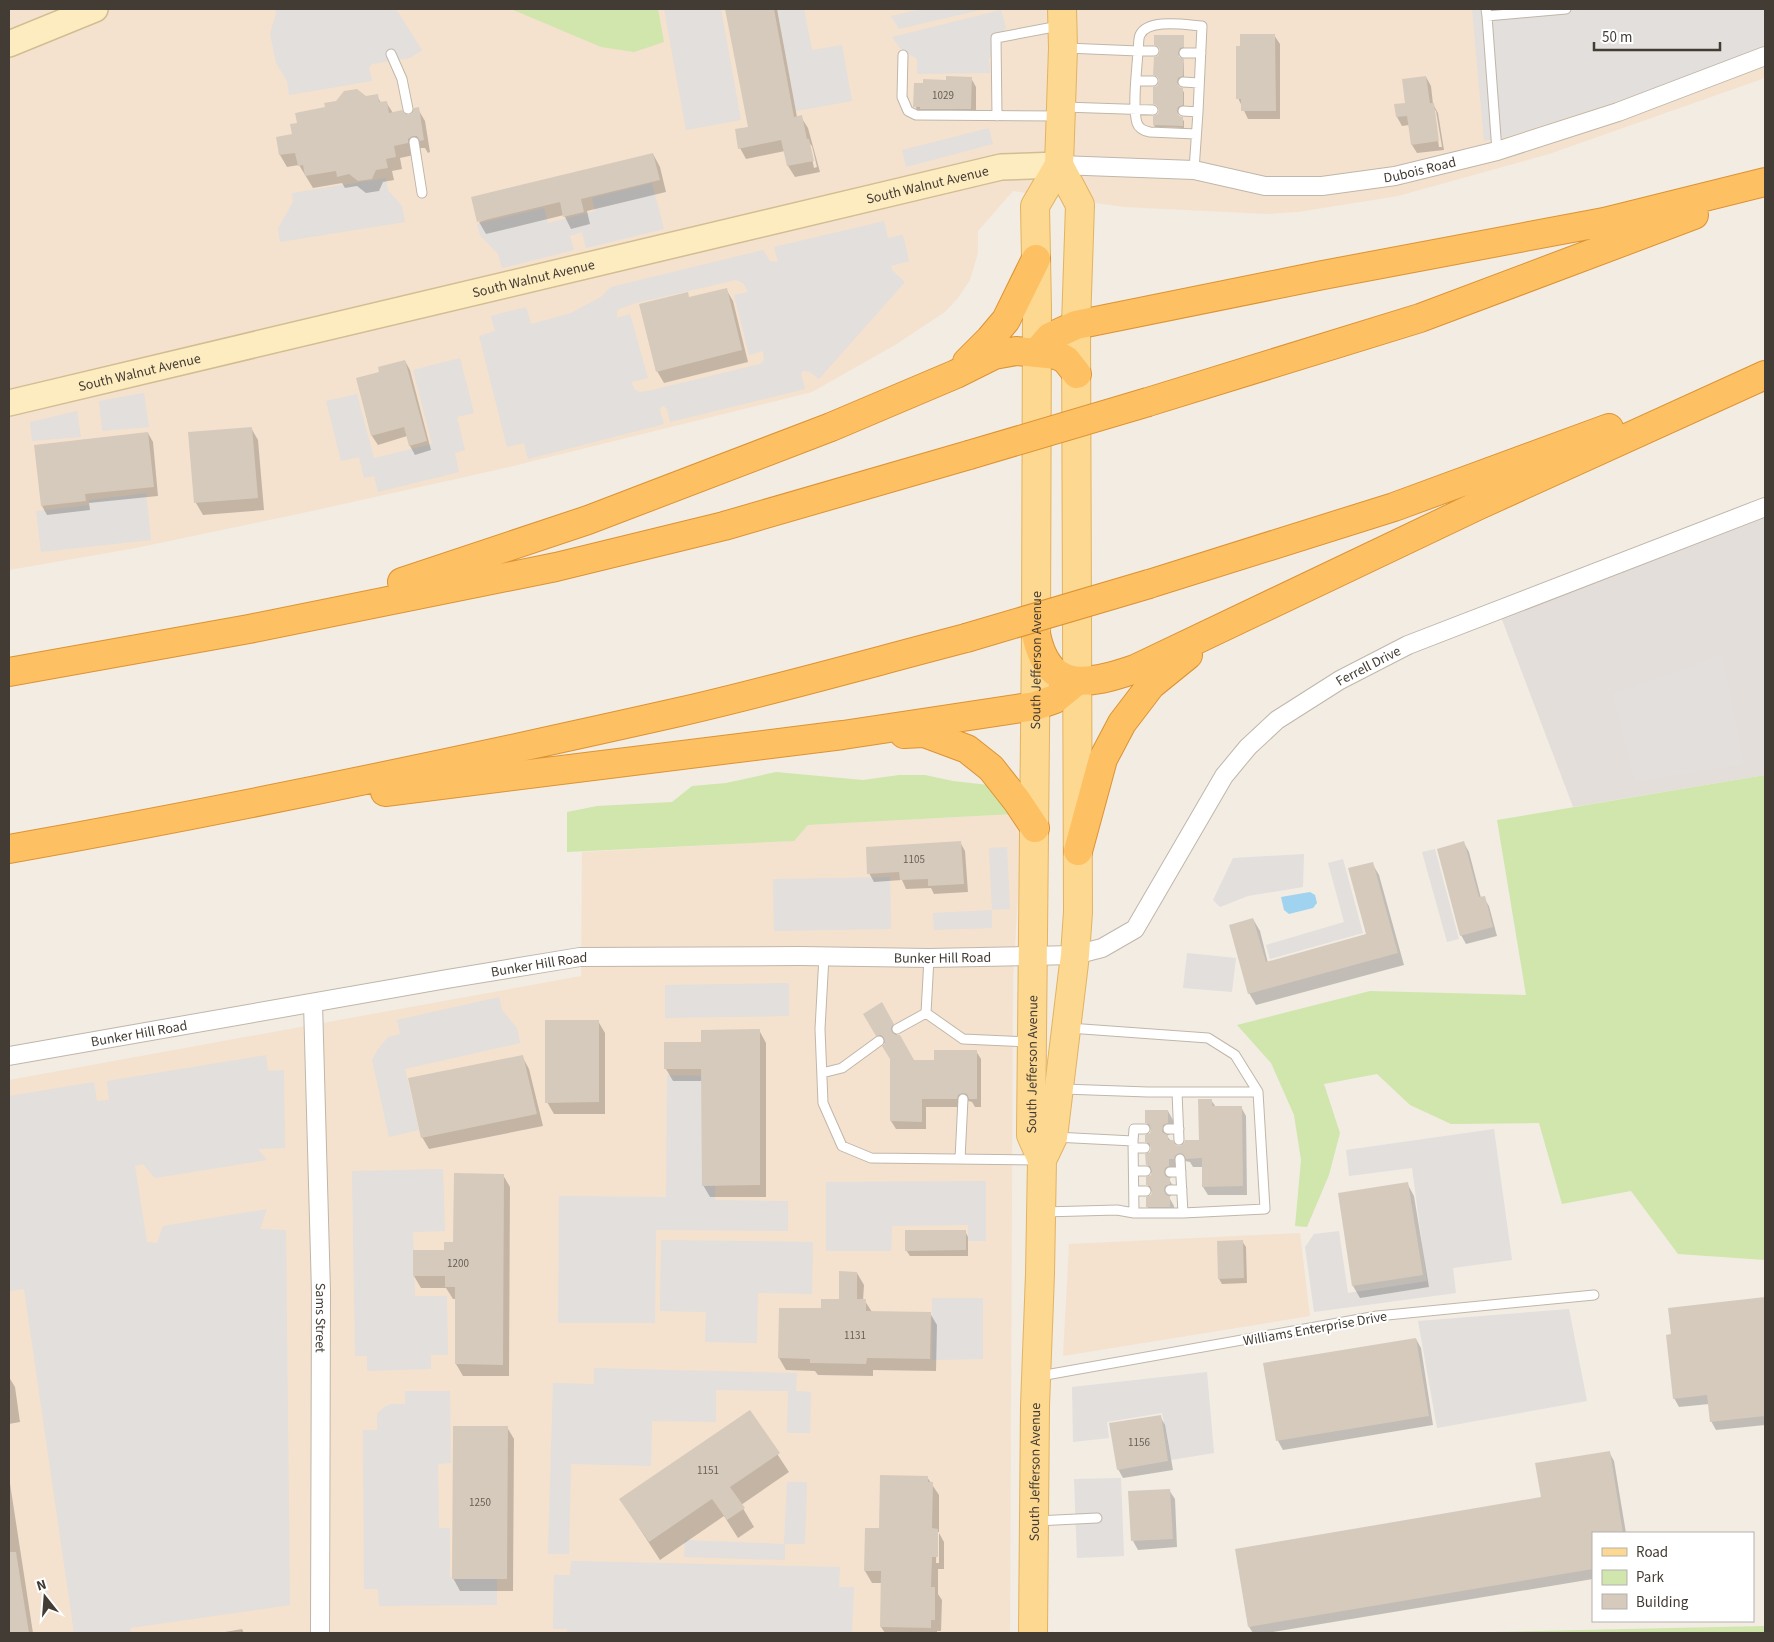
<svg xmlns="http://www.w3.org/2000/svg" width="1774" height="1642" font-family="'Source Sans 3',sans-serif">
	<rect width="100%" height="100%" fill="#f2ece3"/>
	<path fill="#f4e2ce" d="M9,9H1765V78L1549,154L1398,196L1298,212L1267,214L1124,207L1013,191L978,231V253L970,280L958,298L945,312L895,345L812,392L505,468L312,511L136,548L9,570Z
		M1015,814L1021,844L1013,981L1010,1633H9V1080L581,976L582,852L793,841L808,825Z
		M1300,1233L1310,1316L1063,1356L1069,1244Z"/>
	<path fill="#e3ded9" d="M1765,516V775L1573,807L1501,617Z"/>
	<path fill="#d0e6ac" d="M511,9H658L664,42L634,52L601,47Z
		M776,772L863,780L899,775H925L953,781L989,785L1015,814L808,825L794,841L567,852V812L597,806L672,802L692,786L726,783Z
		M1765,775V1260L1678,1254L1631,1191L1562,1204L1539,1123L1451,1124L1410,1105L1377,1074L1324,1084L1340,1133L1329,1175L1307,1227L1295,1226L1301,1160L1294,1115L1271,1063L1237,1025L1370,991L1526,995L1497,820Z
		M1765,1626V1633H1447Z"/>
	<path fill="#e2dfdc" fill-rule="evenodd" d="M275,9H396L422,50L410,58L372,64L369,68L372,81L289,95L287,81L276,63L270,34L276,13Z
		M664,9H721L741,120L686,130Z
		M777,9H804L812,50L842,45L852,101L796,111Z
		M921,9H984L899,29L891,16Z
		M1472,9H1765V45L1671,84L1506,137L1484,141Z
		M1001,10L1006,27L989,59L990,73L917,74V59L900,48L892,37Z
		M989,128L993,144L906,167L902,150Z
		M386,178L388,190L402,206L405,222L280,242L278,228L293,202L292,193Z
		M652,183L664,229L586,248L582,232L570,236L574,250L502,268L498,254L480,235L477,224L544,208L548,223L595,211L592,198Z
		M884,221L888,238L903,235L909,261L891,266L892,270L905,282L819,379L810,372L803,371L801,374L805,389L670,422L667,409L664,406L661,407L660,411L664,424L528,459L524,443L507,447L479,336L495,331L491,316L526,307L531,324L571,313L601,297L611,287L763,250L770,261L778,262L774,247ZM736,280L743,283L748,292L734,295L749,355L763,351L764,360L760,364L648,391L640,392L635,390L631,382L648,378L630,314L617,318V312L619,309L636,303Z
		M460,358L474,413L457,417L465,450L455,453L459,472L378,492L374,476L364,478L359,457L341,461L326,401L357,394L374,458L432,444L413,370Z
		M144,393L149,427L102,431L99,401Z
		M77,411L81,437L32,441L30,422Z
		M146,493L151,540L41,552L36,511L89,505V500Z
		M1722,654L1744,764L1635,782L1613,694Z
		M1007,847L1010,909L992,910V928L934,930L933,913L992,910L989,848Z
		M1435,849L1459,939L1447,942L1422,852Z
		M1304,854L1303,887L1248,896L1220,907L1213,900L1233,858Z
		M1343,859L1363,933L1270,959L1266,945L1344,922L1328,863Z
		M890,877L891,929L774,931L773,879Z
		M1187,953L1236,958L1232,992L1183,988Z
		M789,983V1016L665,1018V985Z
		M499,997L502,1010L517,1028L520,1043L405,1069L419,1130L389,1137L372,1060L378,1049L388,1037L400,1034L397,1020Z
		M266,1055L268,1071L284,1070L285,1148L258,1149L267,1160L155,1178L143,1164L135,1166L147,1242L157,1243L163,1226L267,1209L260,1229L286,1230L290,1605L130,1628L131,1633H74L24,1289L9,1291V1096L94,1082L97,1101L109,1100L107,1081Z
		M667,1075L716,1076L715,1200L788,1201V1231L656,1230L655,1323H558L559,1196L666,1197Z
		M1494,1129L1512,1260L1453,1268L1456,1293L1314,1312L1305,1247L1314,1234L1339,1231L1348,1293L1427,1281L1412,1168L1349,1176L1346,1150Z
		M443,1169L445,1231L413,1232L415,1296H447L448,1355H431V1369L367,1371V1356H355L352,1171Z
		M986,1181V1241H968V1225L892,1226L891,1251H826V1182Z
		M661,1240L813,1242L812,1294L758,1293L757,1343L705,1342L706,1312L660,1311Z
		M932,1298H983V1359L932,1360Z
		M1569,1309L1587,1401L1437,1428L1418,1321Z
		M594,1368L797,1373L796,1391L811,1392L810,1433H787L788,1391L716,1390V1422L652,1421L651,1466L571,1464L569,1554H548L553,1383L594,1384Z
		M1207,1372L1214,1453L1171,1460L1162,1413L1107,1422L1109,1438L1073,1442L1072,1387Z
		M405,1391H450L451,1463L438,1464L439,1528H450V1577L497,1576V1605L379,1606L378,1589H364L363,1430H377V1414L384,1407L391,1404H405Z
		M1121,1478L1124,1556L1077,1558L1074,1479Z
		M787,1482H807L805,1544H785V1560L684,1557L685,1540L784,1544Z
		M571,1561L840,1567L839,1587H854L852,1633H567V1629H553L554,1575H570Z"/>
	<path fill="#9fd3ef" d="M1310,892L1315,895L1317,903L1313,908L1289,914L1284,910L1281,897Z"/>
	<path fill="#0003" fill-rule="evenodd" d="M727,9H777L797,117H801L808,128L820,172L795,177L788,166L785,151L746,159L740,148L749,128ZM809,143L812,146L817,167L814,168Z
		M1274,35L1280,44V119H1248L1238,98Z
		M1183,36L1184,49L1182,50L1178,56L1184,63V78L1179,81L1177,85L1184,92V107L1179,110L1177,114L1184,121V128L1155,127L1154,125L1159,115V107L1154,103L1160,79L1155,74L1161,49L1155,44Z
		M1426,77L1431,86L1433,104L1438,113L1444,150L1417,153L1412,145L1409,125L1402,126L1397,117ZM1433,108L1436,111L1442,147H1439Z
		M971,78L976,87V118L920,115L915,106L947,81Z
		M377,96L381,103L386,102L393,113L409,117L418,109L425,121L430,152L428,153L425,148H420L415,152L414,155L400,158L402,169L392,171L394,180L383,182L379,191L366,193L357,186L345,188L342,183L313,188L299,165L287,167L280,155L277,138L293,135L298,124L326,108Z
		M653,154L660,167L666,192L587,211L590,224L571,229L564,215L486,234L479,222Z
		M726,289L733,301L748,362L664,383L657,371L689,298Z
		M405,361L410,370L431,450L415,455L410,446L407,436L378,445L372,436L357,379L381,372Z
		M251,428L258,440L264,510L203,515L196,503L190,434Z
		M148,433L153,442L158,496L89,503L90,510L47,515L42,506Z
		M960,842L965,851L968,892L934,894L931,888L906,889L902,880L874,882L869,873Z
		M1464,843L1469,852L1481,898H1484L1489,906L1497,936L1466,944L1461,935Z
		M1372,863L1379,875L1404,965L1256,1005L1249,993L1253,919L1260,931L1268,963L1368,935Z
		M881,1004L898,1033L895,1037L913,1061H936L976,1051L981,1059V1107H975L972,1102L968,1101L962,1103L961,1107H926V1129H896L891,1121V1059L886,1043H882L865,1014Z
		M598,1021L605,1033V1114H554L547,1102Z
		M759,1030L766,1043V1197H710L703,1185V1081H673L666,1069V1043H702Z
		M522,1056L529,1069L543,1126L429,1149L422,1137Z
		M1211,1100L1216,1107H1241L1246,1116L1247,1195H1208L1203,1187V1167H1193L1190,1162L1185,1161L1179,1165L1174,1175L1169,1179L1174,1188V1193L1169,1197L1174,1206V1215H1152L1147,1206L1153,1194L1147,1184L1152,1174L1147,1164L1153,1154L1150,1142V1147L1146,1141L1152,1132L1146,1122L1168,1111L1173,1120V1132L1167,1136L1175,1146L1180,1148L1200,1141Z
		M503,1175L510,1187L509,1376H463L456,1364V1299H453L446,1288H421L414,1276L455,1243Z
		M1407,1183L1414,1196L1429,1287L1360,1298L1353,1286L1339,1194Z
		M965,1231L968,1237V1256H910L906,1250Z
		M1242,1241L1246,1247L1247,1283L1222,1284L1219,1279Z
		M857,1273L864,1285L863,1301H865L872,1312L930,1313L937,1325L936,1371L873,1370V1376L818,1375L815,1371L786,1370L779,1358L822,1310L840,1300Z
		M1765,1298V1425L1716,1430L1711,1421L1709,1404L1679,1407L1674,1398L1672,1335L1669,1309Z
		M1416,1339L1421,1348L1433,1425L1283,1450L1278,1441L1265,1364Z
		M9,1377L15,1387L20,1422L9,1424Z
		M749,1411L789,1472L741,1505L754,1527L738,1538L724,1516L660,1560L621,1500Z
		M1160,1416L1165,1425L1173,1470L1123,1478L1118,1469Z
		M507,1427L514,1439L513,1591H460L453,1578Z
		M1609,1452L1614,1461L1626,1533H1593V1579L1267,1633H1253L1249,1627L1542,1498Z
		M9,1477L33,1633H9Z
		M927,1477L939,1495V1532H937L936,1563H939V1533L944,1542V1569H938V1594L942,1600L941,1631H937V1633H885L881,1627L882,1583H872L865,1571L880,1529Z
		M1169,1490L1175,1499L1177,1547L1138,1550L1133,1541Z
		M242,1629L244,1633H219Z"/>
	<path fill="#d6cabc" d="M725,9H774L794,117L802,115L807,139H809L814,161L787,166L781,140L738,149L735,129L748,127Z
		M1240,34H1275L1276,111H1241V99H1236V46H1240Z
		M1154,35H1184V47L1180,48L1178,53L1179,57L1184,59L1183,76L1178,78L1177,82L1179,87L1183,88V105L1178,107L1177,111L1179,116L1183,117V126L1153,125V116L1158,114L1159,110L1157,105L1153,104V87L1157,86L1159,81L1158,77L1153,75L1154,57L1158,56L1160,51L1159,47L1154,45Z
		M946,76L972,77L971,109H920V107H913L914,83H923V79L946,80Z
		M1426,76L1430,103H1434L1439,141L1411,145L1407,116L1396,117L1394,104L1405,103L1402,79Z
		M357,89L366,96L378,94L379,102L387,101L389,113L402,110L404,113L409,115L412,113L414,108L419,107L424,140L420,141L417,136H413L408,139V143L394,146L396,157L386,159L388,168L376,170L372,179L358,181L349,174L337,177L336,171L305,176L303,165L298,166L295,153L279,155L276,137L292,134L290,124L297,123L295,113L325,107L324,103L336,101L344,91Z
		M653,153L660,180L581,199L584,212L563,217L560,202L477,222L471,197Z
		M727,288L742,350L656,372L639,304L688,292L689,297Z
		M405,360L427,441L409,446L404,427L371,436L356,378L379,372L378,367Z
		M252,427L258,498L194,503L188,432Z
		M148,432L154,487L85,494L86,501L41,506L34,445Z
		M961,841L964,884L928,886V879L900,880L899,872L867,874L866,847Z
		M1464,841L1479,897L1485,896L1493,927L1460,936L1437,849Z
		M1373,862L1398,953L1248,994L1229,925L1253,918L1266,962L1366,934L1348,868Z
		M882,1002L894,1024L891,1028L892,1032L896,1035H900L914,1060H934V1050H977V1099H969L967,1094L963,1093L958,1095L957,1099H922V1122L890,1121V1059L882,1046L885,1043L884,1038L881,1035L876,1036L863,1014Z
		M545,1020H599V1102L545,1103Z
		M760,1029V1185L702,1186L701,1069H664V1042H701V1030Z
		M523,1055L537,1114L421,1138L408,1078Z
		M1198,1099H1212V1106H1242L1243,1186L1202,1187V1158L1186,1159L1183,1154L1179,1153L1175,1156L1174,1159H1169V1166L1165,1168L1164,1172L1165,1176L1170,1178V1184L1165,1186L1164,1190L1166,1195L1170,1196V1207H1146V1197L1151,1195L1152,1191L1150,1186L1146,1185V1177L1151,1175L1152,1171L1150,1166L1146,1165L1145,1154L1150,1152L1151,1148L1149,1143L1145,1142V1135L1150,1133L1151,1129L1149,1124L1145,1123V1110H1168V1123L1163,1125L1162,1132L1168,1135V1140H1173L1176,1145L1180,1146L1184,1143L1185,1140H1199Z
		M454,1173L504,1174L503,1365L455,1364V1287H445V1276H413V1250H444V1242H453Z
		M1408,1182L1423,1275L1352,1286L1338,1193Z
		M905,1230H966V1250L905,1251Z
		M1243,1240L1244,1278L1218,1279L1217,1241Z
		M839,1271L857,1272V1299H866V1311L931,1312L930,1359L867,1358L866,1364L810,1363V1359L778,1358L779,1308H821V1299H839Z
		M1765,1297V1416L1710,1422L1707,1395L1673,1399L1666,1335L1671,1334L1668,1308Z
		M1416,1338L1429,1416L1276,1441L1263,1363Z
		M750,1410L780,1453L730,1487L745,1508L727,1520L712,1499L649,1542L619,1499Z
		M1161,1415L1168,1461L1117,1470L1109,1423Z
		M453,1426H508L507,1579H452Z
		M1610,1451L1623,1533H1593V1569L1248,1627L1235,1549L1541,1497L1535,1463Z
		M880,1475L928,1476V1482H933L932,1528L938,1529V1557H932L931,1587H935V1620H931V1628L880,1627L881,1571H864L865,1528H879Z
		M1170,1489L1173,1539L1131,1541L1128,1491Z
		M9,1552H16L29,1633H9Z"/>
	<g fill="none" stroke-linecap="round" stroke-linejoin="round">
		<g stroke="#c0b6a9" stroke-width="11">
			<path id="lane" d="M1486,9L1487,16L1566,9
				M1487,16L1497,151
				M1066,48L1138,51C1139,46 1138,39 1140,35C1148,18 1186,25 1202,26L1198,112L1183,111
				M1154,51H1138C1137,70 1132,106 1137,123C1139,129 1144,131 1150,132L1196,134
				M1184,53H1201
				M391,54L402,79L408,109
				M903,55L902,97L908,111L916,115L1059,116
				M1137,81H1153
				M1183,82L1199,83
				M1064,107L1153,110
				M997,116L996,38L1059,26
				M414,142L422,193
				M1194,170L1198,112
				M824,956L820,1029L823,1103L842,1146L871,1158L1038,1160
				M929,958L926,1013L963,1039L1030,1042
				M897,1029L926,1013
				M822,1073L842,1068L879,1041
				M1063,1089L1148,1092H1258
				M1177,1092L1179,1140
				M1168,1129H1179
				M1055,1137L1133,1141L1134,1213
				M1133,1141L1134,1129H1145
				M1133,1148H1145
				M960,1159L963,1099
				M1180,1159L1183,1213
				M1134,1171H1146
				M1170,1172H1181
				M1170,1190H1182
				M1134,1191H1146
				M1043,1212L1117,1210L1134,1213H1183L1265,1209L1258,1092L1235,1055L1208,1038L1069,1028
				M1040,1376L1377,1316L1594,1295
				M1036,1521L1097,1518"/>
		</g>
		<g stroke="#c0b6a9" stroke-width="20">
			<g id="street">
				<path id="s1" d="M1059,165L1194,170L1265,186H1322L1395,176L1497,151L1618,112L1765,56"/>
				<path id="s2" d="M313,1003L321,1292L320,1633"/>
				<path id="s3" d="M9,1056L447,979L580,957L800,956L929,958L1075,955L1102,948L1135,929L1224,776L1248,747L1277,720L1340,680L1408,645L1765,507"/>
			</g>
		</g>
		<g stroke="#d2bd93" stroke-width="28">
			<g id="secondary">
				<path d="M9,44L95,9"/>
				<path id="s4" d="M9,403L1001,167L1059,165"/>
			</g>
		</g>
		<g stroke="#e2b361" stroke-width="30">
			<g id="primary">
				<path id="s5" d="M1042,1160L1031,1135L1036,634L1037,308L1035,206L1059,165L1063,48L1062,9"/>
				<path id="s6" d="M1033,1633L1035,1406L1040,1274L1042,1160L1053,1137L1075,955L1078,912L1076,325L1080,205L1059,165"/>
			</g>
		</g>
		<g stroke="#dc9333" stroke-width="30">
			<path id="highway" d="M1037,352L1050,337L1076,325L1323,275L1604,222L1765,182
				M967,362L990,339L1006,320L1036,259
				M1148,402L1420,318L1694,215
				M402,582L588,520L831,427L956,374L994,355L1016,351L1057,355L1066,360L1077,374
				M1149,584L1394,507L1609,428
				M1036,634C1048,694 1089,685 1135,669L1477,506L1765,375
				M9,672L249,629L556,567L724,526L969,455
				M904,734L924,733L967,749L991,768L1017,801L1035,828
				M385,792L843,735L1035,706L1055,699L1077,681
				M9,849C233,809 457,762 679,712C775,690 870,663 966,638
				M1078,851L1103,759L1122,723L1151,685L1188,655"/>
		</g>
		<use href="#lane" stroke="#fff" stroke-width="9"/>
		<use href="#street" stroke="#fff" stroke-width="18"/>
		<use href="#secondary" stroke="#feecc1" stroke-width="25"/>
		<use href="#primary" stroke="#fdd891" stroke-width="28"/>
		<use href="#highway" stroke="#fdc063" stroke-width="28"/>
		<g stroke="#dc9333" stroke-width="30" stroke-linecap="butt">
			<path id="highway-bridge" d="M969,455L1148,402
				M966,638L1149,584"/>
		</g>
		<use href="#highway-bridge" stroke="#fdc063" stroke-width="28"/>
	</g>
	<g text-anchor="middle" stroke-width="4" stroke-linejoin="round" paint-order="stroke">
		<g font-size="11" fill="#686056">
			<text x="943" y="99">1029</text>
			<text x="914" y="863">1105</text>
			<text x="458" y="1267">1200</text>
			<text x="855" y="1339">1131</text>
			<text x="1139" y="1446">1156</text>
			<text x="708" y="1474">1151</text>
			<text x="480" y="1506">1250</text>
		</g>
		<g font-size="14" fill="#433c34" stroke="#fff">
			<text dy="5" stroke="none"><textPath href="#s1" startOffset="364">Dubois Road</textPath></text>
			<text dy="5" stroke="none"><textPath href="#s4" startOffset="944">South Walnut Avenue</textPath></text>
			<text dy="5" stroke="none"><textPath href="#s4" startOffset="539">South Walnut Avenue</textPath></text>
			<text dy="5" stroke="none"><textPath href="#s4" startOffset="134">South Walnut Avenue</textPath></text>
			<text dy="5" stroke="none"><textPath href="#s5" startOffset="502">South Jefferson Avenue</textPath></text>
			<text dy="5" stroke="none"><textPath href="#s3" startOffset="1501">Ferrell Drive</textPath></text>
			<text dy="5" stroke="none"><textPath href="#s3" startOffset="942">Bunker Hill Road</textPath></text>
			<text dy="5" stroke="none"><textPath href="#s3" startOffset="538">Bunker Hill Road</textPath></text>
			<text dy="5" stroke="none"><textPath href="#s3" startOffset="132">Bunker Hill Road</textPath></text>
			<text dy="5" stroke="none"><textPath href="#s5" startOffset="98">South Jefferson Avenue</textPath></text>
			<text dy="5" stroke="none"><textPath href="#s2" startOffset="315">Sams Street</textPath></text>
			<text transform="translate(1315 1328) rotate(-10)" y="5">Williams Enterprise Drive</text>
			<text dy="5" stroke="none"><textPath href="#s6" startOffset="161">South Jefferson Avenue</textPath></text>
		</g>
	</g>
	<rect width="1774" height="1642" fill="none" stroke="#433c34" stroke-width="20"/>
	<rect x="1592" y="1532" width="162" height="90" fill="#ffffff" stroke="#b4b1ae"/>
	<rect x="1602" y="1548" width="25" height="8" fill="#fdd891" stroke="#b4b1ae"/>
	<text x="1636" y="1557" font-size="15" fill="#433c34">Road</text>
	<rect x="1602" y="1570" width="25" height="15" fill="#d0e6ac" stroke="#b4b1ae"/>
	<text x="1636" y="1582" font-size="15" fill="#433c34">Park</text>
	<rect x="1602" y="1594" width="25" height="15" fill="#d6cabc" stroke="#b4b1ae"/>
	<text x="1636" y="1607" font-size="15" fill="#433c34">Building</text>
	<g transform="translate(45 1597) rotate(343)" stroke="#ffffff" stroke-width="4" paint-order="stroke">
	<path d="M0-4L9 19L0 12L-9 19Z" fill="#433c34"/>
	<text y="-8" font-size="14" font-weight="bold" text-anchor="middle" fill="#433c34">N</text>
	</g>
	<path d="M1594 42v8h126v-8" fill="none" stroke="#433c34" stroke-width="2.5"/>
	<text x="1602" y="42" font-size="15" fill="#433c34" stroke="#ffffff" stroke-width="4" paint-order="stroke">50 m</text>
</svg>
